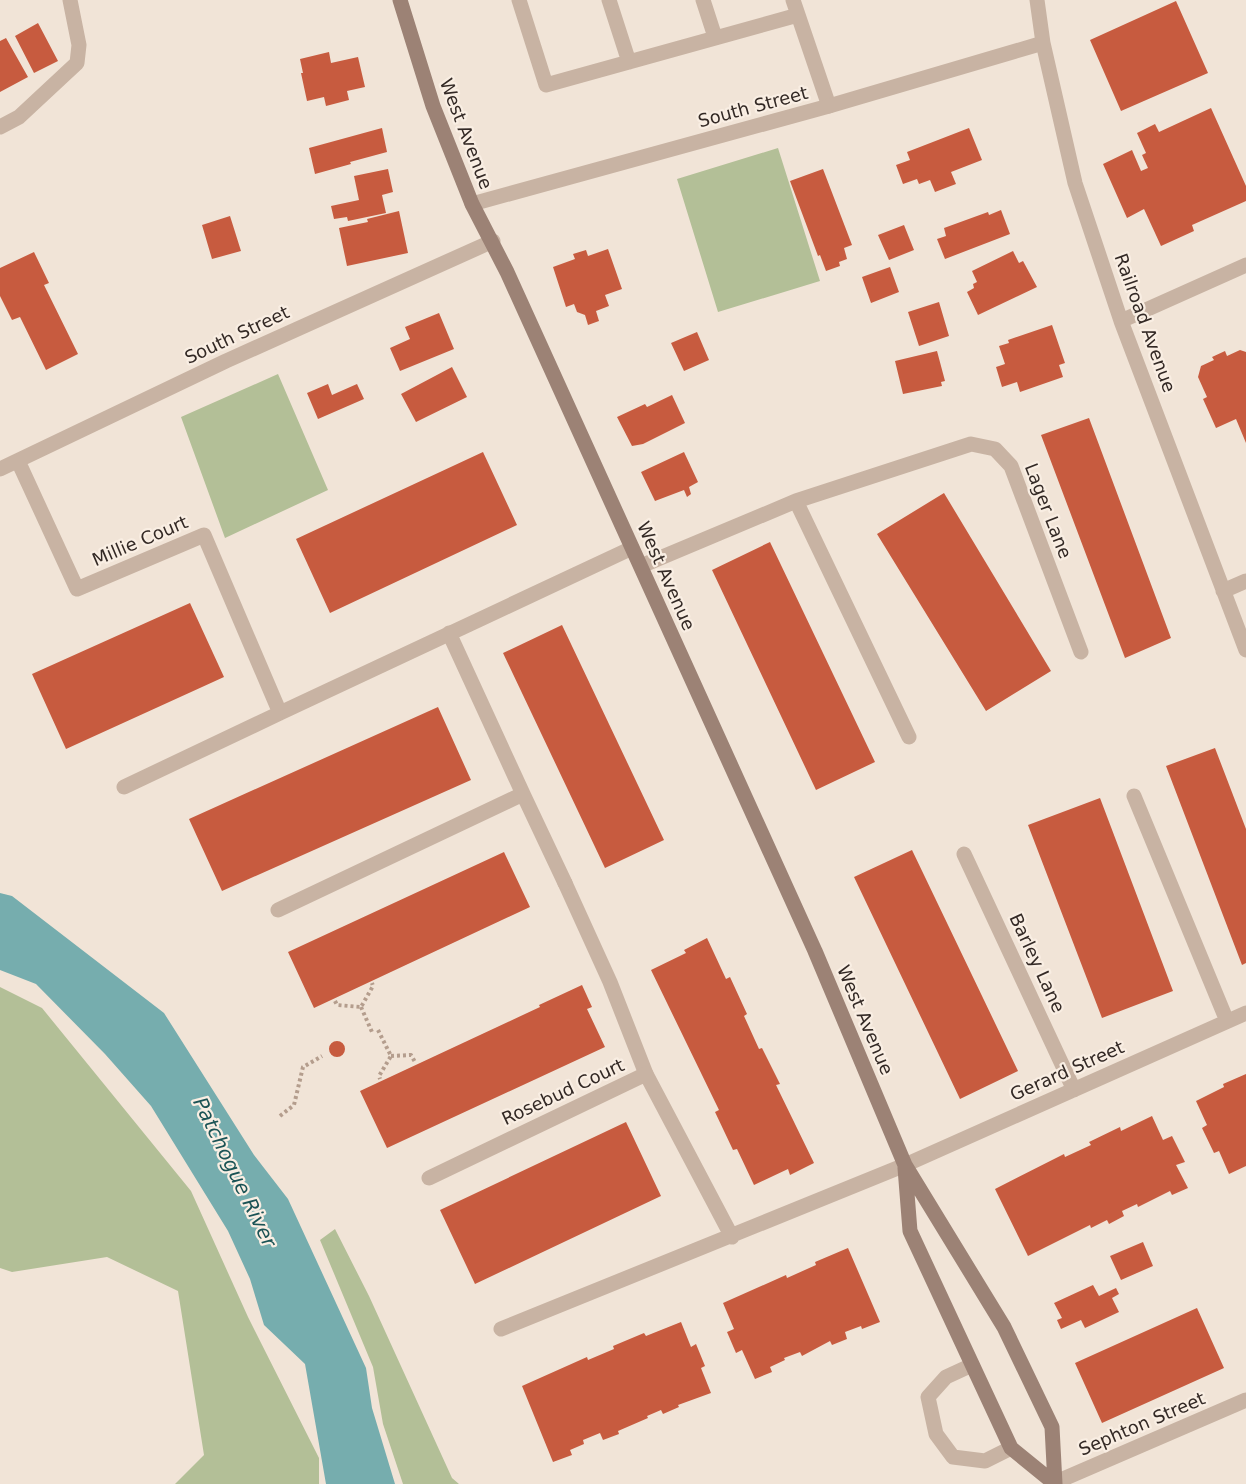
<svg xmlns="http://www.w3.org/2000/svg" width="1246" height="1484" font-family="'DejaVu Sans',sans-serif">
	<rect width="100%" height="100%" fill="#f1e4d7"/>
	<path fill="#b3bf97" d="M778,148L820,281L718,312L677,179Z
		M278,374L328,490L225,538L181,417Z
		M0,987L42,1008L191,1191L248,1317L319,1458V1484H175L204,1455L178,1291L107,1257L12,1272L0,1268Z
		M335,1229L369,1296L452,1478L459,1484H403L383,1424L373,1367L320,1240Z"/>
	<path fill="#76adae" d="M0,893L12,896L164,1013L254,1155L288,1199L366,1368L372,1408L395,1484H326L305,1364L264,1325L250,1279L228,1231L151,1106L105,1054L36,984L0,970Z"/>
	<path fill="#c75b3f" d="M1176,1L1208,73L1121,111L1090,40Z
		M38,23L58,61L34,73L15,36Z
		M6,38L28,77L0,92V41Z
		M329,52L331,63L358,57L365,87L347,91L349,100L326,106L324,97L307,101L301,73H303L300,59Z
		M1211,108L1246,186V201L1192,225L1194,231L1161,246L1144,209L1127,218L1103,164L1132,150L1141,171L1148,168L1142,155L1146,153L1137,133L1155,124L1159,132Z
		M382,128L387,152L350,162L351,164L315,174L309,148Z
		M969,128L982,160L951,172L956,184L935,192L930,180L919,184L917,179L903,184L896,165L910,160L907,152Z
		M388,169L393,192L382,195L386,213L348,221L347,217L334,219L331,206L359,200L354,176Z
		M823,169L852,245L844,248L847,259L839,262L840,266L826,271L820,255L818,256L790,181Z
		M1001,210L1010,234L945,259L937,239L946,236L944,228L988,212L989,215Z
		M399,211L408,253L347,266L339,228L368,222L367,219Z
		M230,216L241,251L212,259L202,225Z
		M904,225L914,250L889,260L878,235Z
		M608,249L622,289L605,295L609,306L596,311L599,321L588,325L585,315L577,312L574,304L566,307L553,267L575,259L573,254L586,250L588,256Z
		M1013,251L1019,263L1023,261L1037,287L978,315L967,292L974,288L973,284L977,282L972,271Z
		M34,252L49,283L44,285L78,354L46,370L20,317L12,320L0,296V268Z
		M890,267L899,292L871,303L862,277Z
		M939,302L949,336L919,346L908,312Z
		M439,313L454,349L400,371L390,348L410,339L405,327Z
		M1052,325L1065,363L1059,365L1063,377L1020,392L1017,382L1002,387L996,367L1005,364L999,346L1009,343L1008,340Z
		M697,332L709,360L684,371L671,343Z
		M1240,350L1246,352V443L1236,419L1216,428L1203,399L1207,397L1198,377L1201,366L1214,360L1212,357L1225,351L1227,356Z
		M937,351L945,381L941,382L942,386L903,394L895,361Z
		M452,367L467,397L416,422L401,394Z
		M328,384L332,395L357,384L364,399L318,419L307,393Z
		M672,395L685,423L643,444L632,446L617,417L645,404L647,407Z
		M1089,418L1171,638L1125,658L1041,435Z
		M483,452L517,525L330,613L296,539Z
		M684,452L698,482L689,487L691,494L687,497L684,490L655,501L641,472Z
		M944,493L1051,671L986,711L877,534Z
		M770,542L875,762L816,790L712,570Z
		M190,603L224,677L66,749L32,674Z
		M562,625L664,840L605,868L503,653Z
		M438,707L471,780L222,891L189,819Z
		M1215,748L1246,829V963L1242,965L1166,766Z
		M1100,798L1173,991L1102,1018L1028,825Z
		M912,850L1018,1071L960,1099L854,877Z
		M504,852L530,907L314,1008L288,952Z
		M707,938L726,979L730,977L747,1014L744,1016L759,1049L762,1048L780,1084L776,1085L814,1163L790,1175L788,1169L754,1185L737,1149L733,1150L715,1112L719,1110L651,970L686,953L684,950Z
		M582,985L592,1007L587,1009L605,1047L387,1148L360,1091L540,1007L539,1005Z
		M329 1049a8 8 0 1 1 16 0a8 8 0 1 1-16 0Z
		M1246,1074V1166L1229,1174L1219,1151L1214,1153L1202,1128L1207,1125L1196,1101L1224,1087L1223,1084Z
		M1152,1116L1163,1140L1172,1136L1185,1162L1176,1165L1188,1188L1172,1195L1170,1191L1138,1207L1137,1204L1122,1211L1124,1216L1109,1224L1107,1220L1091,1228L1090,1225L1028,1256L995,1189L1064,1154L1065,1157L1091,1145L1089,1142L1120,1127L1121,1131Z
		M626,1122L661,1196L475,1284L440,1210Z
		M1143,1242L1153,1266L1121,1280L1110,1256Z
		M848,1248L880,1322L862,1329L861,1326L845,1332L847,1339L832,1345L830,1341L802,1356L800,1352L784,1358L785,1360L770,1367L772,1372L755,1379L742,1350L736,1353L727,1332L734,1329L723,1303L786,1275L787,1278L816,1265L815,1262Z
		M1093,1285L1099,1296L1116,1288L1119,1294L1112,1298L1119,1312L1085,1328L1081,1320L1061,1329L1057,1320L1062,1318L1054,1303Z
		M1197,1308L1224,1368L1102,1423L1075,1363Z
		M681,1322L691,1347L696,1344L705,1366L701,1368L711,1393L678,1405L679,1407L663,1414L661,1410L647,1416L648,1418L618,1431L619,1434L603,1440L600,1433L583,1440L584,1444L570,1450L572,1455L553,1462L522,1386L587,1357L588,1360L614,1349L613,1346L644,1333L646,1336Z"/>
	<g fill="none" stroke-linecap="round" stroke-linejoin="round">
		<path stroke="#b49d8d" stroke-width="4" stroke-dasharray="3 3" stroke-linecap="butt" d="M335,1001L337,1005L361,1007L373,986L372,983
			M361,1007L372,1032
			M378,1030L391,1056L379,1076L380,1079
			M391,1056L411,1055L415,1062
			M280,1116L294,1105L303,1067L322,1056"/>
		<path stroke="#c8b3a3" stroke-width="15" d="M519,0L546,85L798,15
			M609,0L629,62
			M703,0L715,37
			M793,0L829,106
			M0,127L19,117L77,63L79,45L70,0
			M565,883L610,982L646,1074
			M972,1365L946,1377L928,1397L936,1434L953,1457L985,1461L1011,1448"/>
		<path stroke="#c8b3a3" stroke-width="15" d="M1037,0L1043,43L1075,183L1121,321L1246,650
			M472,204L829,106L1043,43
			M1121,321L1246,265
			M18,461L77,589L204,535L280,713L632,548
			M0,469L226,361L493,241
			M796,501L909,737
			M641,566L796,501L971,444L995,449L1011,466L1081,652
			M1223,591L1246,581
			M124,787L280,713
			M523,794L565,883
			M1134,796L1227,1021
			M964,854L1074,1090
			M278,910L523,794L449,633
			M429,1178L646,1074L732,1237
			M501,1329L905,1165L1246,1013
			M1054,1483L1246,1400"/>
		<path stroke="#9c8275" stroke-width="15" d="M400,0L433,106L472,204L507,272L815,951L905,1165L1004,1327L1052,1427L1055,1484
			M905,1168L910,1231L1011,1448L1054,1483"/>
	</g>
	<g text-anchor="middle" stroke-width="4.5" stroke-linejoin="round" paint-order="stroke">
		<g font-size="18" fill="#332925" stroke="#f9eee3">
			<text transform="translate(753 107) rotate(-15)" y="6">South Street</text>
			<text transform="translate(466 134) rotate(69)" y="6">West Avenue</text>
			<text transform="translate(1145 323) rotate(70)" y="6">Railroad Avenue</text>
			<text transform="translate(237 335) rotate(-25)" y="6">South Street</text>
			<text transform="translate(1048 511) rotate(69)" y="6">Lager Lane</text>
			<text transform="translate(140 541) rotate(-23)" y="6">Millie Court</text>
			<text transform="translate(666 576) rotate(66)" y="6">West Avenue</text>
			<text transform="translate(1037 963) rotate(65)" y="6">Barley Lane</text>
			<text transform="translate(865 1020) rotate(67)" y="6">West Avenue</text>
			<text transform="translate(1067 1071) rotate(-24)" y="6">Gerard Street</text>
			<text transform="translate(563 1092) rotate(-25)" y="6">Rosebud Court</text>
			<text transform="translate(1142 1424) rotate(-23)" y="6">Sephton Street</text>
		</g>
		<g font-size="20" font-style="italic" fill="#1b5355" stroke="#f9eee3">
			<text transform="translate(235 1172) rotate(64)" y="7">Patchogue River</text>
		</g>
	</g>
</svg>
